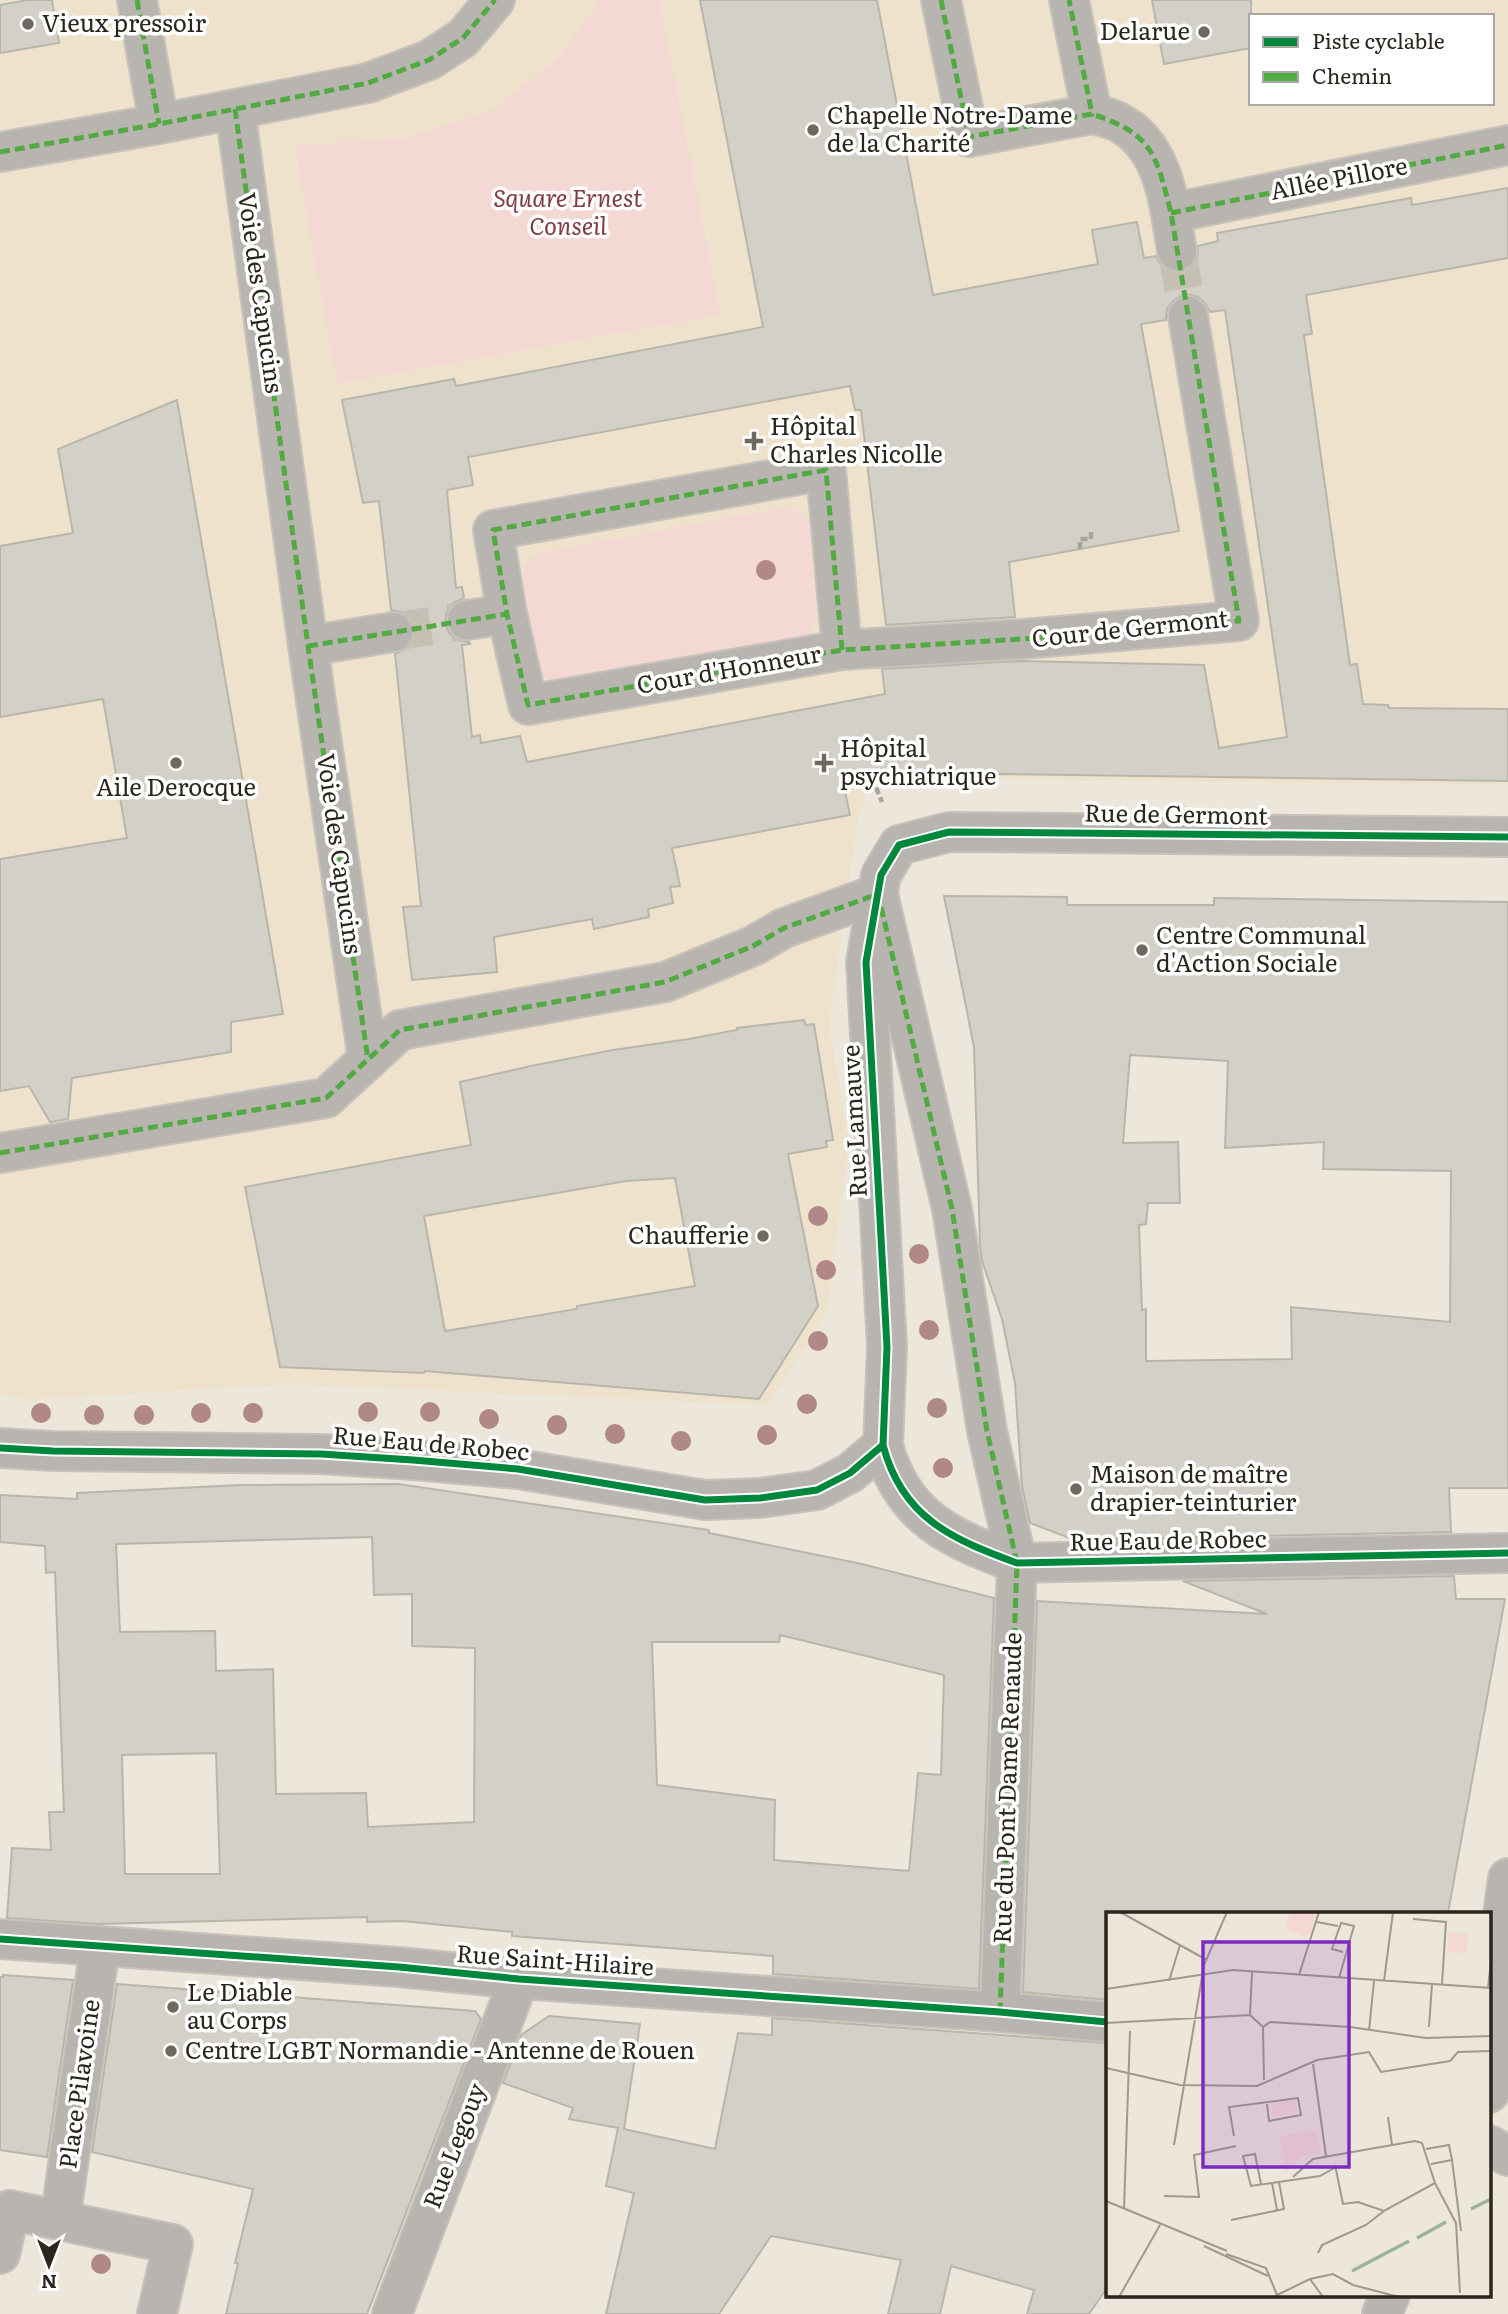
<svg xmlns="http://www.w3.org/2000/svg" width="1508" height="2314" font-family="Literata,serif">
	<rect width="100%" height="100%" fill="#ede6da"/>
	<path fill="#efe2cd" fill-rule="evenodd" d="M0,0H1508V785L872,778L858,818L829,1025L849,1141L827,1312L768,1405L291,1384L26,1400L0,1394ZM1251,16H1492V103H1251Z"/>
	<path fill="#f4d8d4" d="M600,0H659L721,315L337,384L294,145L404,138L492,110L557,59Z
		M779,508L795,510L809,523L817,621L810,633L793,645L567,688L549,681L533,667L523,575L526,563L538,553Z"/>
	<path fill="#d3d0c7" stroke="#b8b6ab" stroke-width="2" fill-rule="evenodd" d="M28,0H52L59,43L0,53V5Z
		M700,0H877L933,295L1098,264L1092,230L1137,222L1144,258L1156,256L1161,265L1169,271L1180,273L1190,268L1197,259L1198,246L1218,241L1217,233L1411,198L1412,205L1508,188V258L1306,295L1312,334L1304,335L1350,665L1357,664L1363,704L1388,705L1389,708L1508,709V781L993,774L992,779L889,777L844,787L850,815L672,848L680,886L670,887L673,903L648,909L649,917L594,929L592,919L494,937L497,972L412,980L403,907L421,906L395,654L407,648L414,639L415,629L409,618L401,612L391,610L379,501L363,503L342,400L454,379L456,386L763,327ZM1185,294L1196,296L1204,302L1210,312L1225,310L1287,737L1219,748L1204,665L1020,661L882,669L885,694L527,762L520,736L481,743L480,735L472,737L462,645L470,644L469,642L458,640L450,634L445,623L447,611L453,603L464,598L462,587L456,588L447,490L473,485L468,457L850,386L855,410H861L886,625L1015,617L1009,562L1179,531L1141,324L1166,320L1167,309L1174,300Z
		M1152,0H1251V48L1164,64Z
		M177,400L283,1014L231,1022V1052L72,1078L68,1119L50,1122L29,1086L0,1091V859L127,838L103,699L0,717V546L73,533L58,449Z
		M944,896L1067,897V905H1214V898L1508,902V1488H1449L1451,1532L1075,1540L1030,1523L1022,1486L1015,1383L1002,1319L982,1261L980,1244L974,1047ZM1130,1055L1228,1061L1225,1148L1324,1142L1323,1169L1451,1171L1450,1322L1291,1307L1292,1359L1146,1361V1309L1142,1310L1139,1225L1146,1224L1148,1203H1180L1178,1142L1123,1143Z
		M804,1020L806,1025L814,1024L833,1140L826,1141L827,1147L788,1154L818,1306L759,1399L425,1371L424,1373L280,1367L245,1187L471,1145L460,1082L531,1066L613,1050L689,1039L737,1030V1028ZM675,1178L695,1286L577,1306V1309L445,1331L424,1216L626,1181Z
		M398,1484L709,1530V1533L862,1564L994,1598L979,1989L773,1974V1956L512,1936V1932L402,1921L367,1922V1917L97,1924L7,1918L12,1848L51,1850L49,1812H64L55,1572L46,1573L45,1546L0,1542V1495L77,1499V1493L241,1485ZM372,1537L374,1595L412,1594V1646L475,1648L474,1822L368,1827L366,1793L276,1794L273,1669L216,1671L215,1631L120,1632L116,1544ZM780,1635L944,1675L941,1775L918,1773L909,1871L774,1860L775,1800L657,1785L652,1642H779ZM216,1753L220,1874H125L122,1755Z
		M1454,1576L1456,1599H1505L1448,1913H1107V2000L1023,1992L1037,1601L1267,1614L1183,1581Z
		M3,1975L73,1980L47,2157L0,2150V1977H3Z
		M117,1984L475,2011L481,2019L367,2314H226L238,2264L235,2263L253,2189L92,2152Z
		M549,2016L640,2024L624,2129L715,2149L738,2033L772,2035V2018L1107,2043V2288L1089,2314H1027L1034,2290L951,2266L940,2314H888L901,2260L771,2236L719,2314H606L634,2193L606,2186L618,2128L569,2119L573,2108L503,2083L521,2035Z"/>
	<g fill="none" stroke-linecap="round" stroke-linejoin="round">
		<path stroke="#c6bfb4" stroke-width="38" stroke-dasharray="38 19" stroke-linecap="butt" d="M1177,251L1188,316
			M393,632L467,620"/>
		<g stroke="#c8c2ba" stroke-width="42">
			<path id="pedestrian" d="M878,894L952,1209L987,1431L1017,1563"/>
		</g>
		<g stroke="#c8c2ba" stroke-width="42">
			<path id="minor" d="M137,0L159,124
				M941,0L969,137L1092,114L1069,0
				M235,109L308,646L368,1060
				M1092,114C1100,116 1110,118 1118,122C1165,146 1169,204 1177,251
				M0,152L159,124L368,83L429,60L463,38L495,0
				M1171,213L1508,145
				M467,620L507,614
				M308,646L393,632
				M842,650L826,470L493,530L507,614L528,705L842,650L1022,639L1239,621L1188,316
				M0,1153L326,1098L400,1030L665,982L753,946L784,928L878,894
				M883,1445C902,1518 952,1539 1017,1563L1508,1553
				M0,1448L53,1451L321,1454L413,1460L518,1469L705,1500L760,1498L817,1490L850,1473L883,1445L887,1347L866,962L881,875L899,845L949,832L1508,837
				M1000,2012L1017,1563
				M1489,2093C1508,2058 1500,1999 1500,1959C1500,1932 1504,1905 1508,1878
				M1489,2145L1508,2156
				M60,2220L100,1947
				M0,2254L10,2210L173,2244L157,2314
				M392,2314L519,1979
				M1382,2314L1390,2295"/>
		</g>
		<g stroke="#c8c2ba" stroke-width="42">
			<path id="tertiary" d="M0,1939L399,1967L519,1979L1000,2012L1107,2022
				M1489,1989L1508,1985"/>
		</g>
		<path stroke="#a8a49f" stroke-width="4.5" stroke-dasharray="7 3.5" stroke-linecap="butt" d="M1080,549V539H1091V531
			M872,778L882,802"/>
		<use href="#pedestrian" stroke="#b8b4b0" stroke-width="38"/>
		<use href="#minor" stroke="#b8b4b0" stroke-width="38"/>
		<use href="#tertiary" stroke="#b8b4b0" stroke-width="38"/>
		<path stroke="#53aa43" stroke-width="5" stroke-dasharray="10 5" stroke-linecap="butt" d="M137,0L159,124
			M941,0L969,137L1092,114L1069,0
			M235,109L308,646L368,1060
			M0,152L159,124L368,83L429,60L463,38L495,0
			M1171,213L1508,145
			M308,646L507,614
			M842,650L826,470L493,530L507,614L528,705L842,650L1022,639L1239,621L1171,213C1156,154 1153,134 1092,114
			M0,1153L326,1098L400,1030L665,982L753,946L784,928L878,894L952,1209L987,1431L1017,1563L1000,2012"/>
		<g stroke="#fff" stroke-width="11">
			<path id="cycleway" d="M883,1445C902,1518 952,1539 1017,1563L1508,1553
				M0,1448L53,1451L321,1454L413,1460L518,1469L705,1500L760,1498L817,1490L850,1473L883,1445L887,1347L866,962L881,875L899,845L949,832L1508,837
				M0,1939L399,1967L519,1979L1000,2012L1107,2022"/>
		</g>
		<use href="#cycleway" stroke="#00873e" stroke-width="7"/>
	</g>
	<g fill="#b18888">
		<circle cx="766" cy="570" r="10"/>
		<circle cx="818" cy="1216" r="10"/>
		<circle cx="919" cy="1254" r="10"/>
		<circle cx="826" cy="1270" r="10"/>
		<circle cx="929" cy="1330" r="10"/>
		<circle cx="818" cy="1341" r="10"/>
		<circle cx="807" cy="1404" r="10"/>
		<circle cx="937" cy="1408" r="10"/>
		<circle cx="368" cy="1412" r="10"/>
		<circle cx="430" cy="1412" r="10"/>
		<circle cx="41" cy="1413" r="10"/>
		<circle cx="201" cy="1413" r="10"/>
		<circle cx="253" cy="1413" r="10"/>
		<circle cx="94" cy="1415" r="10"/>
		<circle cx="144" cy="1415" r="10"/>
		<circle cx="489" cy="1419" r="10"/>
		<circle cx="557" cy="1425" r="10"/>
		<circle cx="615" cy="1434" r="10"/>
		<circle cx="767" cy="1435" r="10"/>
		<circle cx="681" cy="1441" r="10"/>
		<circle cx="943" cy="1468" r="10"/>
		<circle cx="101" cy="2264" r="10"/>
	</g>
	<g fill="#6e695f" stroke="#fff" stroke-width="2.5">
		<circle cx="28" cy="24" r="7"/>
		<circle cx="1204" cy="32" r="7"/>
		<circle cx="813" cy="130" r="7"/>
		<path d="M750.5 430.5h7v7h7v7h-7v7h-7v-7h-7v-7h7z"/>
		<circle cx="176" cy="763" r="7"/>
		<path d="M820.5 752.5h7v7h7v7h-7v7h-7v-7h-7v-7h7z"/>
		<circle cx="1142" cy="950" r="7"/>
		<circle cx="763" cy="1236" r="7"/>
		<circle cx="1076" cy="1489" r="7"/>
		<circle cx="173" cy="2007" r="7"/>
		<circle cx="171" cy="2051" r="7"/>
	</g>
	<g text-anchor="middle" stroke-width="7" stroke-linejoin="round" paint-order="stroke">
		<g font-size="24" fill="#2a251d" stroke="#fff" text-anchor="start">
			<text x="42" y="32">Vieux pressoir</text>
			<text x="1190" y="40" text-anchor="end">Delarue</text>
			<text x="827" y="124">Chapelle Notre-Dame<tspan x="827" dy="28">de la Charité</tspan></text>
			<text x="770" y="435">Hôpital<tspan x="770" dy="28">Charles Nicolle</tspan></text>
			<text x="840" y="757">Hôpital<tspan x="840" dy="28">psychiatrique</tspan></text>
			<text x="176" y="796" text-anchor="middle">Aile Derocque</text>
			<text x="1156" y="944">Centre Communal<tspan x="1156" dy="28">d'Action Sociale</tspan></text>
			<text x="749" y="1244" text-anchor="end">Chaufferie</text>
			<text x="1090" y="1483">Maison de maître<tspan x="1090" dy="28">drapier-teinturier</tspan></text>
			<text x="187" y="2001">Le Diable<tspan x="187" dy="28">au Corps</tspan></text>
			<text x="185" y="2059">Centre LGBT Normandie - Antenne de Rouen</text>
		</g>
		<g font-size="24" fill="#2a251d" stroke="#fff">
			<text transform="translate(1339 179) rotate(-11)" y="8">Allée Pillore</text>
			<text transform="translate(260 293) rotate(82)" y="8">Voie des Capucins</text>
			<text transform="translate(1130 629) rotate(-6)" y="8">Cour de Germont</text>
			<text transform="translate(729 670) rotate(-10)" y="8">Cour d'Honneur</text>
			<text transform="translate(1176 815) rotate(1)" y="8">Rue de Germont</text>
			<text transform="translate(339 854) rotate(82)" y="8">Voie des Capucins</text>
			<text transform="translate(855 1121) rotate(-93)" y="8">Rue Lamauve</text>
			<text transform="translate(431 1444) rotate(5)" y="8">Rue Eau de Robec</text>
			<text transform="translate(1168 1541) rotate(-1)" y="8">Rue Eau de Robec</text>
			<text transform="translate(1008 1788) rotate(-88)" y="8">Rue du Pont Dame Renaude</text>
			<text transform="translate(555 1961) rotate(4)" y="8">Rue Saint-Hilaire</text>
			<text transform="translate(80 2084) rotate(-82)" y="8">Place Pilavoine</text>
			<text transform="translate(455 2146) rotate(-69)" y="8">Rue Legouy</text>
		</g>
		<g font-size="24" font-style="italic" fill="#803c44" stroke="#fff">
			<text x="568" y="207">Square Ernest<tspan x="568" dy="28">Conseil</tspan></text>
		</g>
	</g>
	<g transform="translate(1106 1912)">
		<rect width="385" height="385" fill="#ede6da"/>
		<path d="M176,0H209L205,22L199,25L180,17L184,2ZM343,20L362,22L361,41L341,40ZM188,188L192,200L166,205V192ZM210,218L215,241L195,244L180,261L173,224Z" fill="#f4d8d4"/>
		<path fill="none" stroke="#9cb498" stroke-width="3.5" d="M365,297L385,287M311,326L340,310M246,359L303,329"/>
		<path fill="none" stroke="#9f998e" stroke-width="2" d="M14,0L101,48M307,7L340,10L336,72M211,10L232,14M193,63L213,0M233,66L248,14L235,11L226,37L237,40M63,69L74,33M278,69L287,0M382,76L385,49M0,77L127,58L385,76M144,103L146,60M244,104V67M0,111L144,103L157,115M323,115L326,72M263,119L268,69M207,152L220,244M0,156L74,173L151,174L211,148L263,140L275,160L344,149L352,140L385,139M158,168L157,115L164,110L244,115L320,126L385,124M282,205L286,233M128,224L123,195L192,186L195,203L163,209L161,192M68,233L98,53L121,0M320,237L343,233L346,248M325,252L346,248L355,319M229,253L237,292L252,290L278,299L329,271M187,265L207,247L309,229L316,231L329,271L350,311L354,381M166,271L171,298M155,272L149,242L137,244L145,274L214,264L230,255M58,284L93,285L88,243L130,234M0,289L121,339M18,297L24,119M125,308L178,297L173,270M98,334L162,364M212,341L216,333L260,313L278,299M120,342L160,356L171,383M204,367L217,385M13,385L54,313M167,385L204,367L227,362L247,373L293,385"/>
		<path fill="#7b2cbf" fill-opacity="0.15" stroke="#7b2cbf" stroke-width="3.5" d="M97,30H243V255H97Z"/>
		<rect width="385" height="385" fill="none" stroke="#2a251d" stroke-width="3.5"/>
	</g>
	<rect x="1249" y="14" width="245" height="91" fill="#ffffff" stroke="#aaa8a5" stroke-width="2"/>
	<rect x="1263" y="37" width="35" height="10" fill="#00873e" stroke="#aaa8a5" stroke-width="2"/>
	<text x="1312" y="49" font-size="21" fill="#2a251d">Piste cyclable</text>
	<rect x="1263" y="72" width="35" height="10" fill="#53aa43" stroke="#aaa8a5" stroke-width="2"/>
	<text x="1312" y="84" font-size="21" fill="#2a251d">Chemin</text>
	<g transform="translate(49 2265) rotate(180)" stroke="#ffffff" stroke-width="5" paint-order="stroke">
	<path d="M0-5L12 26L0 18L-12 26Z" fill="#2a251d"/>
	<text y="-10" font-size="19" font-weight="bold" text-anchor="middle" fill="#2a251d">N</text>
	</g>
</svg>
